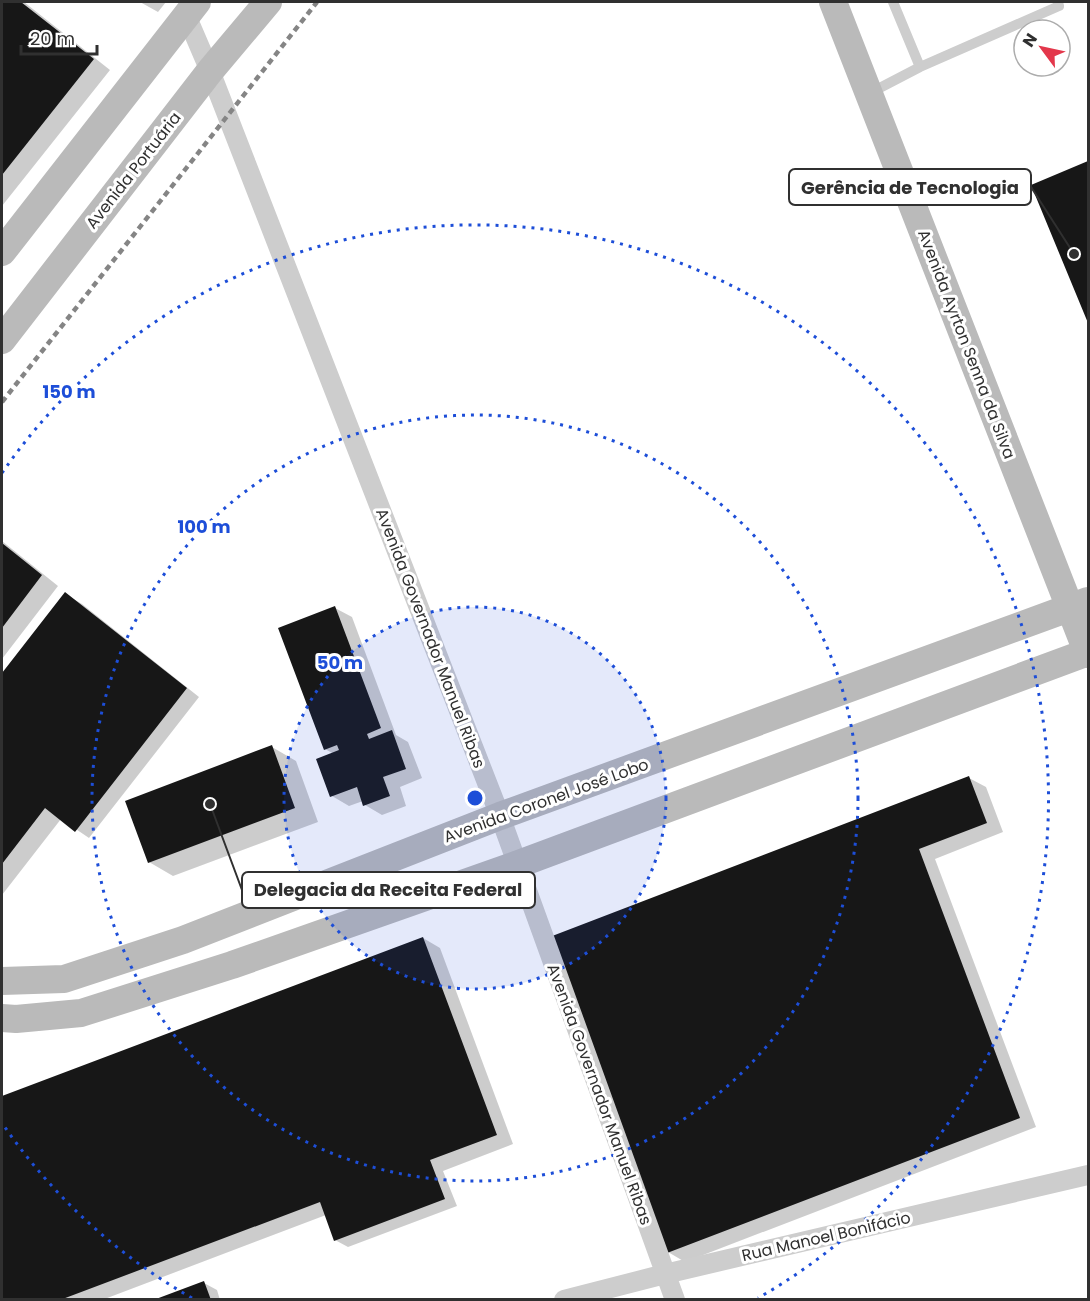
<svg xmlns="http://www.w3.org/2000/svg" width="1090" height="1301" font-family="Poppins,sans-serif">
	<rect width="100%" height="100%" fill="#fff"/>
	<path fill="#0003" d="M2,2H24L110,70L2,206Z
		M140,2H166L158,12Z
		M1088,162V319L1033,186Z
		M2,541L58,586L2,659Z
		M65,594L82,604L199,697L89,838L61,819L2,895V676Z
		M335,608L352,617L396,735L408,742L422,778L400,787L406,806L382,815L365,805L363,801L349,806L332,796L334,754L325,749Z
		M272,747L296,761L318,822L173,876L149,862Z
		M969,778L986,787L1003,832L935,859L1036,1127L685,1262L668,1252L549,938Z
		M423,938L440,948L513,1144L443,1171L457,1206L348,1247L335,1240L326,1215L102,1300H2V1097Z
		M204,1283L217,1290L220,1300H159Z"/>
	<path fill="#171717" d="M2,2H21L94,59L2,175Z
		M1088,161V323L1031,185Z
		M2,543L42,575L2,628Z
		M65,592L187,688L75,832L45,808L2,864V673Z
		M335,606L381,728L367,734L369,739L392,730L406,769L383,777L390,796L363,806L357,787L330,797L316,759L339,750L337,745L324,750L278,628Z
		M272,745L295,808L148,863L125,801Z
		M969,776L987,823L919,849L1020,1118L667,1253L547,938Z
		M423,937L497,1135L430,1160L445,1199L334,1241L320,1202L60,1300H2V1096Z
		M204,1281L211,1300H156V1299Z"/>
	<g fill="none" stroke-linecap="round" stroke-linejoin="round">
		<path stroke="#cdcdcd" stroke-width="10" d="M893,2L920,67
			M870,93L920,67L1059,6L1058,2"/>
		<path stroke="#cdcdcd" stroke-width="20" d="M186,15L210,71L500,816L675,1300
			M564,1300L665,1274L1088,1175"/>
		<path stroke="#bababa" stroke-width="28" d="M833,2L1088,654
			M2,252L197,2
			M2,340L210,71L268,2
			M2,981L64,979L183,940L500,816L1088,601
			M2,1018L16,1019L81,1013L232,965L516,865L1088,652"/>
		<path stroke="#858585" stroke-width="4.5" stroke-dasharray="6 4.5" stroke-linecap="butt" d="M2,402L317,2"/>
	</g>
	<circle cx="475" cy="798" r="191" fill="#1d4ed8" fill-opacity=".12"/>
	<g fill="none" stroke="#1d4ed8" stroke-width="3" stroke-dasharray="3 6">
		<circle cx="475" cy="798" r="191"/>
		<circle cx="475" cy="798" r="383"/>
		<path d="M192 1298A574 574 0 0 1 2 1123M2 473A574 574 0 1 1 758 1298"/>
	</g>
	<g text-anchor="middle" stroke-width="6" stroke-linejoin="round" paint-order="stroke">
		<g font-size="16" fill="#303030" stroke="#fff">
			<text transform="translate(133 170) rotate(-52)" y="6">Avenida Portuária</text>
			<text transform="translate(967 344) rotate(69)" y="6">Avenida Ayrton Senna da Silva</text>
			<text transform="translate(431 638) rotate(69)" y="6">Avenida Governador Manuel Ribas</text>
			<text transform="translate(546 800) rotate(-20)" y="6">Avenida Coronel José Lobo</text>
			<text transform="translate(600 1094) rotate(70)" y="6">Avenida Governador Manuel Ribas</text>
			<text transform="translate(826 1236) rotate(-13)" y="6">Rua Manoel Bonifácio</text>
		</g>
	</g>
	<circle cx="475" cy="798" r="9" fill="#1d4ed8" stroke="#fff" stroke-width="3"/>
	<g font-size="18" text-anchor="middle" font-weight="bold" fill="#1d4ed8" stroke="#fff" stroke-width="6" stroke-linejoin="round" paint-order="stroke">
		<text x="69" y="398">150 m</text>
		<text x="204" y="533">100 m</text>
		<text x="340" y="669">50 m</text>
	</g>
	<path fill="none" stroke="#303030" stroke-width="2" d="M1074 254L1031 187M210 804L242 890"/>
	<g fill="#303030" stroke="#fff" stroke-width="2">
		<circle cx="1074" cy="254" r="6"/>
		<circle cx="210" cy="804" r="6"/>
	</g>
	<g fill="#fff" stroke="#303030" stroke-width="2">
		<rect x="789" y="169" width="242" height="36" rx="6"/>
		<rect x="242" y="872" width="293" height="36" rx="6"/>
	</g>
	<g font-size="18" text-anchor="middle" font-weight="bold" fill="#303030">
		<text x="910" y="194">Gerência de Tecnologia</text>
		<text x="388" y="896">Delegacia da Receita Federal</text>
	</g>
	<rect width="1090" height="1301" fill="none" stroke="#303030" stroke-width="6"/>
	<g transform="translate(1042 48) rotate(303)"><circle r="28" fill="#ffffff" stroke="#acacac" stroke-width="1.5"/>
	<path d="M0-4.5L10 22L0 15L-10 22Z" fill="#e3374b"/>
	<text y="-9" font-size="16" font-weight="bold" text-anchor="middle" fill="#303030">N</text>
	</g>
	<path d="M21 45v9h76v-9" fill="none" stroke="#303030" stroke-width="3"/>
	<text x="30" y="45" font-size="18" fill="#303030" stroke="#ffffff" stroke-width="4.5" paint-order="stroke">20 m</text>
</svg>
